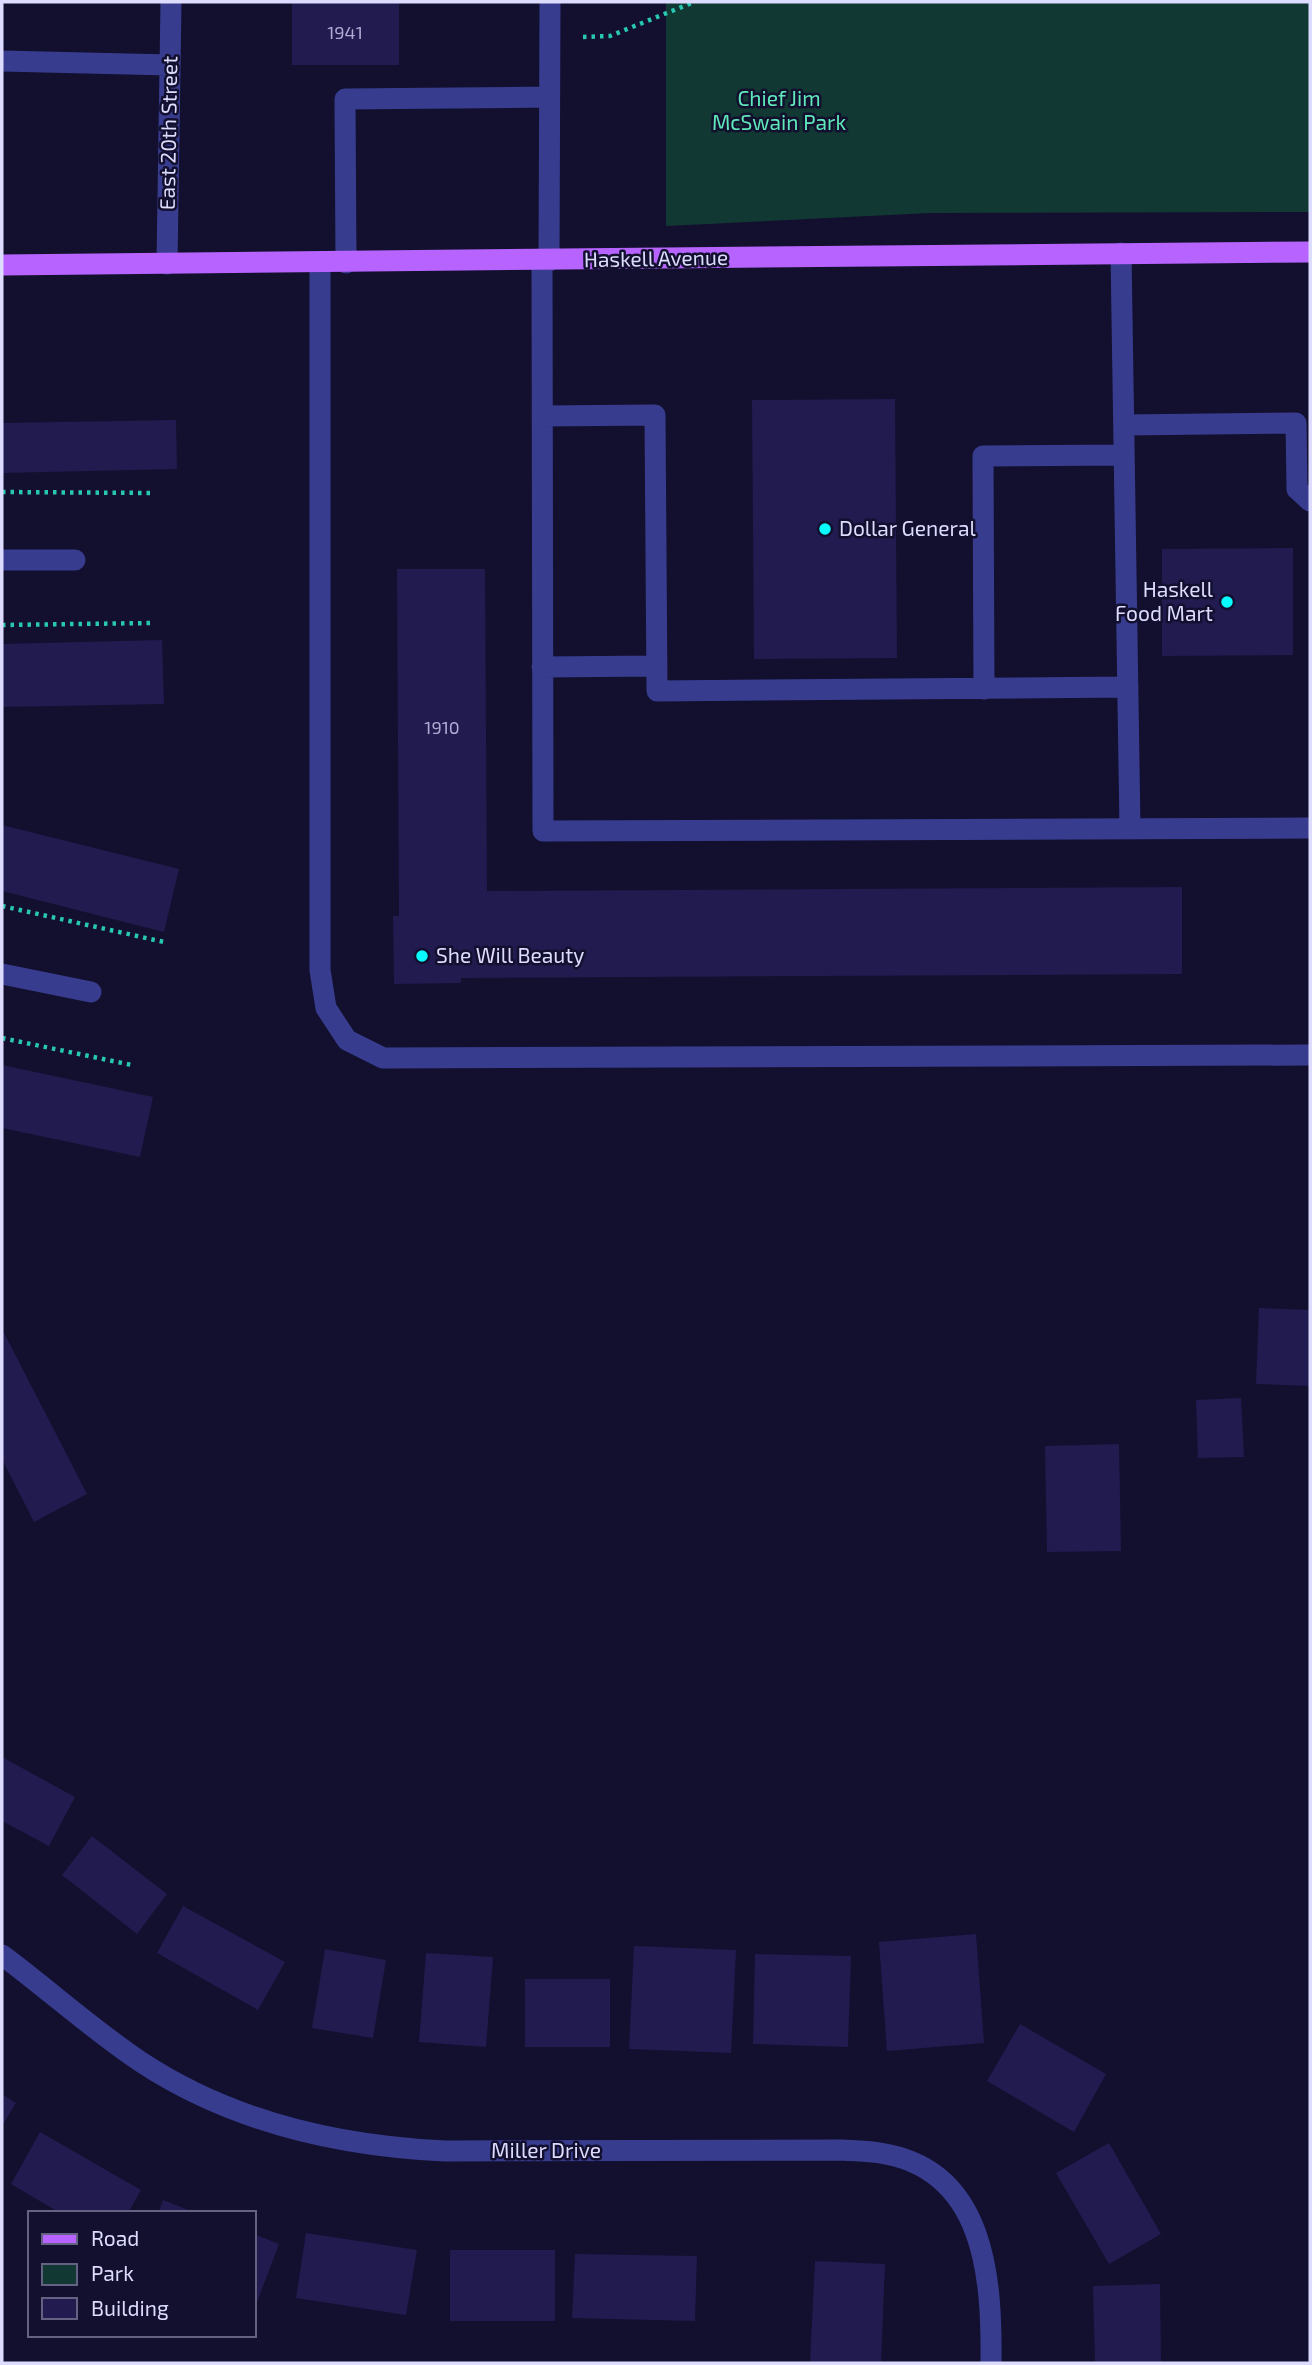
<svg xmlns="http://www.w3.org/2000/svg" width="1312" height="2365" font-family="'Exo 2',sans-serif">
	<rect width="100%" height="100%" fill="#12102e"/>
	<path fill="#123833" d="M666,2H1310V212L930,213L666,226Z"/>
	<path fill="#211b50" d="M292,2H399V65H292Z
		M895,399L897,658L754,659L752,400Z
		M176,420L177,469L2,473V423Z
		M1293,548V655L1162,656V549Z
		M397,569H485L487,891L1182,887V974L461,978V983L394,984L393,916H399Z
		M162,640L164,704L2,707V644Z
		M2,825L179,869L164,932L2,891Z
		M2,1065L153,1097L140,1157L2,1128Z
		M1259,1308L1310,1310V1386L1256,1384Z
		M2,1329L87,1494L34,1522L2,1459Z
		M1241,1398L1244,1457L1198,1458L1196,1400Z
		M1119,1444L1121,1551L1047,1552L1045,1446Z
		M2,1757L75,1797L49,1846L2,1821Z
		M92,1836L167,1894L137,1934L62,1875Z
		M183,1906L285,1962L258,2010L157,1953Z
		M976,1934L984,2043L887,2051L879,1942Z
		M634,1946L736,1950L731,2053L629,2049Z
		M325,1949L386,1960L373,2038L312,2028Z
		M426,1953L493,1957L486,2047L419,2042Z
		M755,1954L851,1956L848,2047L753,2044Z
		M525,1979H610V2047H525Z
		M1020,2024L1106,2074L1074,2132L987,2081Z
		M2,2094L16,2103L2,2126Z
		M40,2132L141,2190L128,2213H60L11,2184Z
		M1109,2143L1161,2234L1109,2264L1056,2173Z
		M163,2200L196,2213H158Z
		M306,2233L417,2250L406,2315L296,2298Z
		M254,2234L279,2244L257,2302L254,2301Z
		M450,2250H555V2321H450Z
		M575,2254L697,2256L695,2321L572,2318Z
		M815,2261L885,2264L881,2363H810Z
		M1160,2284L1161,2363H1095L1093,2286Z"/>
	<g fill="none" stroke-linecap="round" stroke-linejoin="round">
		<path stroke="#28c7af" stroke-width="4.5" stroke-dasharray="3.5 5" stroke-linecap="butt" d="M583,37L610,36L694,2
			M2,492L155,493
			M2,625L152,623
			M2,906L164,942
			M2,1038L132,1065"/>
		<path stroke="#383c8f" stroke-width="21" d="M2,61L170,65
			M1121,253L1130,829
			M542,261L543,831L1310,828
			M549,261L550,2
			M320,263V970L326,1008L347,1040L383,1058L1310,1055
			M346,263L345,99L549,97
			M167,264L171,2
			M542,416L655,415L657,691L1128,687
			M1124,425L1296,423L1297,489L1310,501
			M2,560H75
			M542,667L657,666
			M984,689L983,456L1124,455
			M2,974L91,992
			M2,1955C49,1990 93,2030 141,2062C232,2122 338,2146 445,2151L843,2150C855,2151 868,2151 880,2153C986,2169 992,2279 991,2363"/>
		<path stroke="#b763ff" stroke-width="21" d="M2,265C438,262 874,253 1310,252"/>
	</g>
	<g fill="#08fcff" stroke="#12102e" stroke-width="2.5">
		<circle cx="825" cy="529" r="7"/>
		<circle cx="1227" cy="602" r="7"/>
		<circle cx="422" cy="956" r="7"/>
	</g>
	<g text-anchor="middle" stroke-width="5" stroke-linejoin="round" paint-order="stroke">
		<g font-size="18" fill="#aeacd3">
			<text x="345" y="39">1941</text>
			<text x="442" y="734">1910</text>
		</g>
		<g font-size="21" fill="#5fe9ba" stroke="#12102e">
			<text x="779" y="106">Chief Jim<tspan x="779" dy="24">McSwain Park</tspan></text>
		</g>
		<g font-size="21" fill="#dddcff" stroke="#12102e">
			<text transform="translate(169 133) rotate(-89)" y="7">East 20th Street</text>
			<text transform="translate(656 259) rotate(-1)" y="7">Haskell Avenue</text>
			<text x="546" y="2158">Miller Drive</text>
		</g>
		<g font-size="21" fill="#dddcff" stroke="#12102e" text-anchor="start">
			<text x="839" y="536">Dollar General</text>
			<text x="1213" y="597" text-anchor="end">Haskell<tspan x="1213" dy="24">Food Mart</tspan></text>
			<text x="436" y="963">She Will Beauty</text>
		</g>
	</g>
	<rect width="1312" height="2365" fill="none" stroke="#dddcff" stroke-width="7"/>
	<rect x="28" y="2211" width="228" height="126" fill="#12102e" stroke="#636282" stroke-width="2"/>
	<rect x="42" y="2234" width="35" height="10" fill="#b763ff" stroke="#636282" stroke-width="2"/>
	<text x="91" y="2246" font-size="21" fill="#dddcff">Road</text>
	<rect x="42" y="2264" width="35" height="21" fill="#123833" stroke="#636282" stroke-width="2"/>
	<text x="91" y="2281" font-size="21" fill="#dddcff">Park</text>
	<rect x="42" y="2298" width="35" height="21" fill="#211b50" stroke="#636282" stroke-width="2"/>
	<text x="91" y="2316" font-size="21" fill="#dddcff">Building</text>
</svg>
